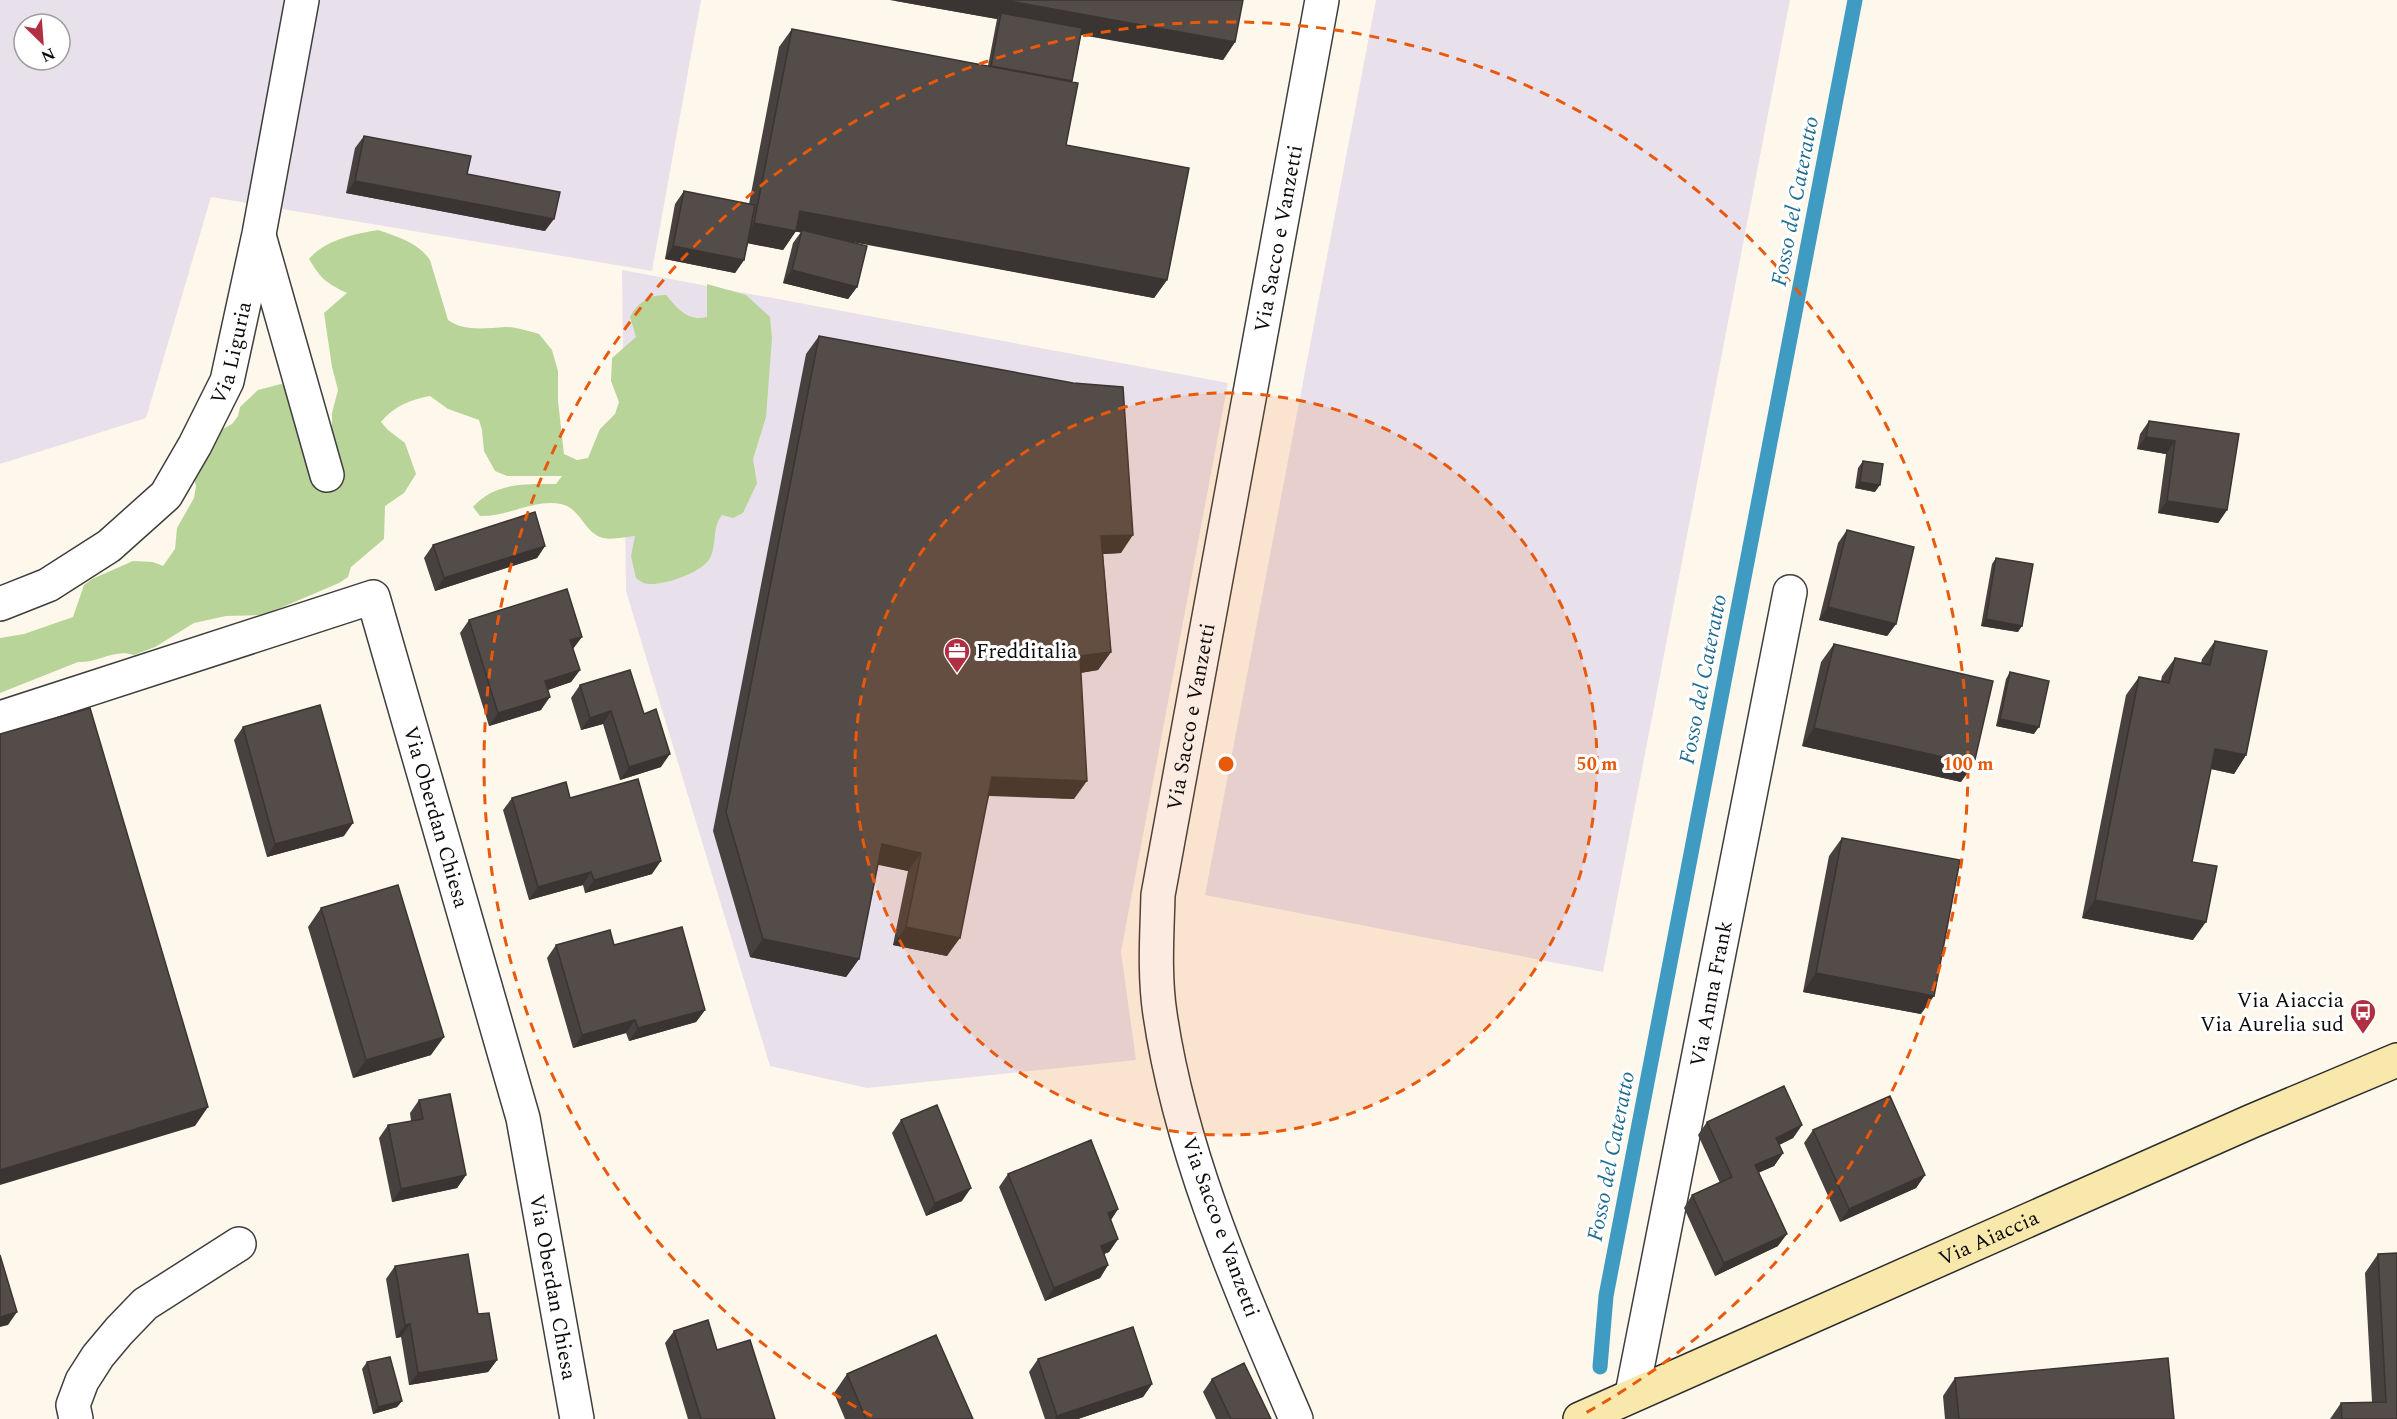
<svg xmlns="http://www.w3.org/2000/svg" width="2397" height="1419" font-family="Spectral,serif">
	<rect width="100%" height="100%" fill="#fdf8eb"/>
	<path fill="#e8e0ea" fill-rule="evenodd" d="M0,0H701L652,271L211,197L146,418L0,464ZM24,24H60V60H24Z
		M1376,0H1790L1603,972L1205,895Z
		M622,270L1228,383L1121,952L1136,1060L867,1088L770,1066L626,591Z"/>
	<path fill="#b9d498" d="M378,230C396,236 419,243 430,260L448,320C465,332 486,328 505,327C516,327 528,331 539,334L552,350L558,371V401L564,454L577,460L588,458L600,429L615,414L619,402L611,381L612,358L636,337L630,317C637,303 650,294 666,295C677,308 688,322 707,317V284L746,295L770,317L772,338L766,417L753,459L757,483L743,513L733,518L722,515C712,528 717,541 711,556C705,572 665,585 649,584C644,584 640,581 636,578L631,556L635,536C626,537 611,540 603,538C583,532 581,508 561,504C534,499 507,517 480,516L473,507C495,482 526,484 556,484L562,476H507L495,471L484,451L482,430L479,420L448,409L430,396C410,400 394,406 381,422L388,430L405,443L416,474L404,493L385,506L384,539L351,567L348,577L339,583L264,615L226,616L194,623L155,647L134,655C114,648 99,663 78,662L0,693V638L24,634L73,617L84,585L92,579L133,561L153,562L163,566L175,549L177,528L194,498L196,486L193,475L211,435L232,424L238,416L240,407L258,390L281,384L299,391L322,427L332,425V413L338,390L332,367L324,313L347,293C326,283 321,279 309,259C325,240 354,234 378,230Z"/>
	<g fill="none" stroke-linecap="round" stroke-linejoin="round">
		<path stroke="#409bc2" stroke-width="15" d="M1600,1367L1606,1296L1855,0"/>
		<g stroke="#3e3e3e" stroke-width="36">
			<g id="street">
				<path d="M260,239L327,475"/>
				<path id="s1" d="M0,604L48,585L109,546L166,495L195,445L227,381L259,234L302,0"/>
				<path id="s2" d="M0,718L373,597L523,1118L577,1419"/>
				<path id="s3" d="M1632,1394L1790,592"/>
				<path d="M76,1419L73,1405L82,1381L98,1356L119,1331L145,1304L239,1244"/>
				<path id="s4" d="M1296,1419C1240,1288 1181,1156 1160,1014C1154,974 1157,934 1158,895L1322,0"/>
			</g>
		</g>
		<g stroke="#2d2d2d" stroke-width="36">
			<g id="secondary">
				<path id="s5" d="M1580,1419L2252,1121L2397,1060"/>
			</g>
		</g>
		<use href="#street" stroke="#fff" stroke-width="33"/>
		<use href="#secondary" stroke="#f9e8ab" stroke-width="33"/>
	</g>
	<path fill="#47413f" d="M890,0L1235,42L1223,60L1081,35L1072,81L1066,145L1167,280L1154,298L835,238L857,287L848,299L783,283L793,243L801,232L796,231L783,250L748,243L744,260L735,273L665,259L675,204L684,191L749,204L779,47L792,29L988,66L997,19Z
		M364,136L467,174L545,231L346,193L355,148Z
		M819,336L1121,553L1103,554L1111,652L1098,670L1081,673L1074,799L989,796L947,956L893,945L908,871L878,864L859,959L846,977L750,957L713,831L806,354Z
		M2149,421L2239,434L2227,510L2218,523L2158,513L2166,454L2137,449L2140,434Z
		M1863,461L1875,492L1855,488L1858,468Z
		M1847,530L1896,624L1887,636L1819,620L1838,543Z
		M433,545L545,546L537,558L435,591L424,558Z
		M1996,558L2018,632L1981,626L1992,564Z
		M469,620L573,649L580,670L571,682L548,690L541,710L489,726L460,633Z
		M2215,641L2246,755L2234,774L2211,769L2192,862L2193,940L2082,918L2126,695L2139,677L2161,681L2162,676L2175,658L2201,663L2202,659Z
		M1834,644L1961,782L1802,746L1821,662Z
		M2010,672L2034,734L1996,726L2006,679Z
		M580,685L644,714L661,767L620,780L603,724L581,730L571,698Z
		M243,727L344,836L267,857L234,740Z
		M512,798H570L652,874L585,893L583,885L529,900L503,810Z
		M1842,838L1921,1014L1803,992L1829,856Z
		M321,908L431,1055L353,1078L308,927Z
		M556,945H614L705,1010L696,1022L629,1041L626,1033L573,1048L547,958Z
		M419,1100L466,1175L457,1188L392,1202L379,1138L388,1125L411,1121L410,1113Z
		M901,1120L962,1201L926,1216L892,1133Z
		M1707,1122L1802,1125L1793,1138L1779,1145L1783,1153L1774,1166L1759,1172L1778,1246L1715,1276L1684,1208L1692,1195L1720,1183L1698,1135Z
		M1813,1130L1925,1175L1916,1188L1840,1222L1804,1143Z
		M1008,1174L1118,1209L1111,1220L1118,1239L1109,1252L1104,1254L1108,1265L1100,1278L1045,1301L999,1187Z
		M2378,1254L2397,1419H2330L2341,1403L2372,1402L2365,1273Z
		M395,1266L478,1314L497,1360L488,1372L409,1385L401,1337L396,1338L386,1279Z
		M674,1331L717,1350L775,1419H688L665,1343Z
		M1038,1359L1152,1384L1143,1397L1078,1419H1045L1029,1372Z
		M367,1362L402,1401L397,1407L373,1414L362,1369Z
		M847,1374L973,1419H845L834,1393Z
		M1955,1378L2174,1419H1945L1943,1396Z
		M1212,1379L1271,1419H1216L1203,1392Z"/>
	<path fill="#3a3533" d="M890,0H1004L1235,42L1223,60L1000,20L1001,13L997,19Z
		M355,181L554,219L545,231L346,193Z
		M800,211L1167,280L1154,298L787,230Z
		M754,223L796,231L783,250L741,242Z
		M673,246L744,260L735,273L665,259Z
		M792,270L857,287L848,299L783,283Z
		M2146,437L2175,441L2166,454L2137,449Z
		M1860,482L1880,485L1875,492L1855,488Z
		M2167,501L2227,510L2218,523L2158,513Z
		M1133,535L1121,553L1088,555L1101,536Z
		M545,546L537,558L435,591L444,578Z
		M1828,607L1896,624L1887,636L1819,620Z
		M1986,619L2022,626L2018,632L1981,626Z
		M582,637L573,649L570,640Z
		M1111,652L1098,670L1067,675L1080,656Z
		M580,670L571,682L536,694L545,681Z
		M550,697L541,710L489,726L498,713Z
		M611,711L603,724L581,730L590,718Z
		M2000,719L2039,727L2034,734L1996,726Z
		M1814,728L1974,764L1961,782L1802,746Z
		M2215,749L2246,755L2234,774L2202,767Z
		M670,754L661,767L620,780L629,767Z
		M992,777L1087,781L1074,799L980,795Z
		M353,823L344,836L267,857L275,844Z
		M882,844L921,853L908,871L869,863Z
		M661,861L652,874L585,893L594,880Z
		M591,872L583,885L529,900L538,887Z
		M2095,900L2206,922L2193,940L2082,918Z
		M906,927L960,938L947,956L893,945Z
		M763,939L859,959L846,977L750,957Z
		M1816,973L1934,996L1921,1014L1803,992Z
		M705,1010L696,1022L629,1041L638,1028Z
		M635,1020L626,1033L573,1048L582,1035Z
		M444,1037L431,1055L353,1078L366,1060Z
		M208,1107L195,1126L0,1185V1170Z
		M1802,1125L1793,1138L1767,1151L1776,1138Z
		M1783,1153L1774,1166L1747,1178L1755,1165Z
		M466,1175L457,1188L392,1202L401,1189Z
		M1925,1175L1916,1188L1840,1222L1849,1209Z
		M971,1188L962,1201L926,1216L935,1203Z
		M1118,1209L1110,1221L1108,1213Z
		M1787,1234L1778,1246L1715,1276L1724,1263Z
		M1118,1239L1109,1252L1092,1259L1101,1246Z
		M1108,1265L1100,1278L1045,1301L1054,1288Z
		M17,1312L8,1325L0,1327V1317Z
		M410,1324L401,1337L396,1338L405,1325Z
		M497,1360L488,1372L409,1385L418,1373Z
		M1152,1384L1143,1397L1078,1419H1055L1057,1416Z
		M402,1401L397,1407L373,1414L378,1407Z"/>
	<path fill="#534c49" stroke="#3a3533" stroke-width="1.5" d="M1004,0H1243L1235,42Z
		M1001,13L1082,28L1072,81L991,66Z
		M792,29L1078,83L1066,145L1189,168L1167,280L800,211L796,231L754,223Z
		M364,136L471,156L467,174L560,192L554,219L355,181Z
		M684,191L755,205L744,260L673,246Z
		M802,230L867,246L857,287L792,270Z
		M819,336L1073,383L1123,387L1133,535L1101,536L1111,652L1080,656L1087,781L992,777L960,938L906,927L921,853L882,844L859,959L763,939L726,812Z
		M2149,421L2239,434L2227,510L2167,501L2175,441L2146,437Z
		M1863,461L1883,464L1880,485L1860,482Z
		M535,512L545,546L444,578L433,545Z
		M1847,530L1914,547L1896,624L1828,607Z
		M1996,558L2033,564L2022,626L1986,619Z
		M567,589L582,637L570,640L580,670L545,681L550,697L498,713L469,620Z
		M2215,641L2267,651L2246,755L2215,749L2192,862L2217,866L2206,922L2095,900L2139,677L2169,683L2175,658L2210,665Z
		M1834,644L1993,681L1974,764L1814,728Z
		M630,670L644,714L656,709L670,754L629,767L611,711L590,718L580,685Z
		M2010,672L2049,681L2039,727L2000,719Z
		M320,705L353,823L275,844L243,727Z
		M90,708L208,1107L0,1170V734Z
		M638,779L661,861L594,880L591,872L538,887L512,798L566,782L570,798Z
		M1842,838L1960,860L1934,996L1816,973Z
		M398,885L444,1037L366,1060L321,908Z
		M682,927L705,1010L638,1028L635,1020L582,1035L556,945L610,930L614,945Z
		M1784,1086L1802,1125L1776,1138L1783,1153L1755,1165L1787,1234L1724,1263L1692,1195L1732,1177L1707,1122Z
		M450,1094L466,1175L401,1189L388,1125L423,1119L419,1100Z
		M1890,1096L1925,1175L1849,1209L1813,1130Z
		M937,1105L971,1188L935,1203L901,1120Z
		M1091,1140L1118,1209L1108,1213L1118,1239L1101,1246L1108,1265L1054,1288L1008,1174Z
		M2397,1253V1419H2342L2341,1403L2386,1402L2378,1254Z
		M468,1254L478,1314L489,1313L497,1360L418,1373L410,1324L405,1325L395,1266Z
		M0,1255L17,1312L0,1317Z
		M708,1320L717,1350L750,1340L775,1419H701L674,1331Z
		M1133,1327L1152,1384L1057,1416L1038,1359Z
		M936,1335L973,1419H866L847,1374Z
		M390,1357L402,1401L378,1407L367,1362Z
		M2168,1358L2174,1419H1959L1955,1378Z
		M1244,1363L1271,1419H1231L1212,1379Z"/>
	<circle cx="1226" cy="764" r="371" fill="#e8590c" fill-opacity=".12"/>
	<g fill="none" stroke="#e8590c" stroke-width="3" stroke-dasharray="10 8">
		<circle cx="1226" cy="764" r="371"/>
		<path d="M872 1416A742 742 0 1 1 1580 1416"/>
	</g>
	<defs>
		<g id="office-pin" transform="scale(1.35)"><path d="M0 17L-7.5 6A9.5 9.5 0 1 1 7.5 6Z" fill="#b02f42" stroke="#fff"/><path d="M-6-3h4V-5.5h4V-3h4V5H-6ZM-1-4.5V-3h2v-1.5ZM-6 0V1H6V0Z" fill="#fff"/></g>
		<g id="bus-pin" transform="scale(1.35)"><path d="M0 17L-7.5 6A9.5 9.5 0 1 1 7.5 6Z" fill="#b02f42" stroke="#fff"/><path d="M-5-6H5V4H4V6H2V4H-2V6H-4V4H-5ZM-3.5-4V0h7V-4ZM-3.5 1.2v1.5H-2V1.2ZM2 1.2v1.5H3.5V1.2Z" fill="#fff"/></g>
	</defs>
	<g fill-rule="evenodd">
		<use href="#office-pin" x="957" y="651"/>
		<use href="#bus-pin" x="2363" y="1012"/>
	</g>
	<g text-anchor="middle" stroke-width="6" stroke-linejoin="round" paint-order="stroke">
		<g font-size="21" fill="#0b0b0b" stroke="#fff">
			<text dy="7" stroke="none"><textPath href="#s4" startOffset="1215">Via Sacco e Vanzetti</textPath></text>
			<text dy="7" stroke="none"><textPath href="#s1" startOffset="358">Via Liguria</textPath></text>
			<text dy="7" stroke="none"><textPath href="#s4" startOffset="729">Via Sacco e Vanzetti</textPath></text>
			<text dy="7" stroke="none"><textPath href="#s2" startOffset="621">Via Oberdan Chiesa</textPath></text>
			<text dy="7" stroke="none"><textPath href="#s3" startOffset="408">Via Anna Frank</textPath></text>
			<text transform="translate(1221 1227) rotate(70)" y="7">Via Sacco e Vanzetti</text>
			<text dy="7" stroke="none"><textPath href="#s5" startOffset="447">Via Aiaccia</textPath></text>
			<text dy="7" stroke="none"><textPath href="#s2" startOffset="1106">Via Oberdan Chiesa</textPath></text>
		</g>
		<g font-size="21" fill="#0b0b0b" stroke="#fff" text-anchor="start">
			<text x="976" y="658">Fredditalia</text>
			<text x="2344" y="1007" text-anchor="end">Via Aiaccia<tspan x="2344" dy="24">Via Aurelia sud</tspan></text>
		</g>
		<g font-size="22" font-style="italic" fill="#1f6c92" stroke="#fff">
			<text transform="translate(1794 201) rotate(-79)" y="8">Fosso del Cateratto</text>
			<text transform="translate(1702 679) rotate(-79)" y="8">Fosso del Cateratto</text>
			<text transform="translate(1610 1156) rotate(-79)" y="8">Fosso del Cateratto</text>
		</g>
	</g>
	<circle cx="1226" cy="764" r="9" fill="#e8590c" stroke="#fff" stroke-width="3"/>
	<g font-size="18" text-anchor="middle" font-weight="bold" fill="#e8590c" stroke="#fff" stroke-width="6" stroke-linejoin="round" paint-order="stroke">
		<text x="1597" y="770">50 m</text>
		<text x="1968" y="770">100 m</text>
	</g>
	<g transform="translate(42 42) rotate(155)"><circle r="28" fill="#ffffff" stroke="#9d9d9d" stroke-width="1.5"/>
	<path d="M0-4.5L10 22L0 15L-10 22Z" fill="#b02f42"/>
	<text y="-9" font-size="16" font-weight="bold" text-anchor="middle" fill="#0b0b0b">N</text>
	</g>
</svg>
